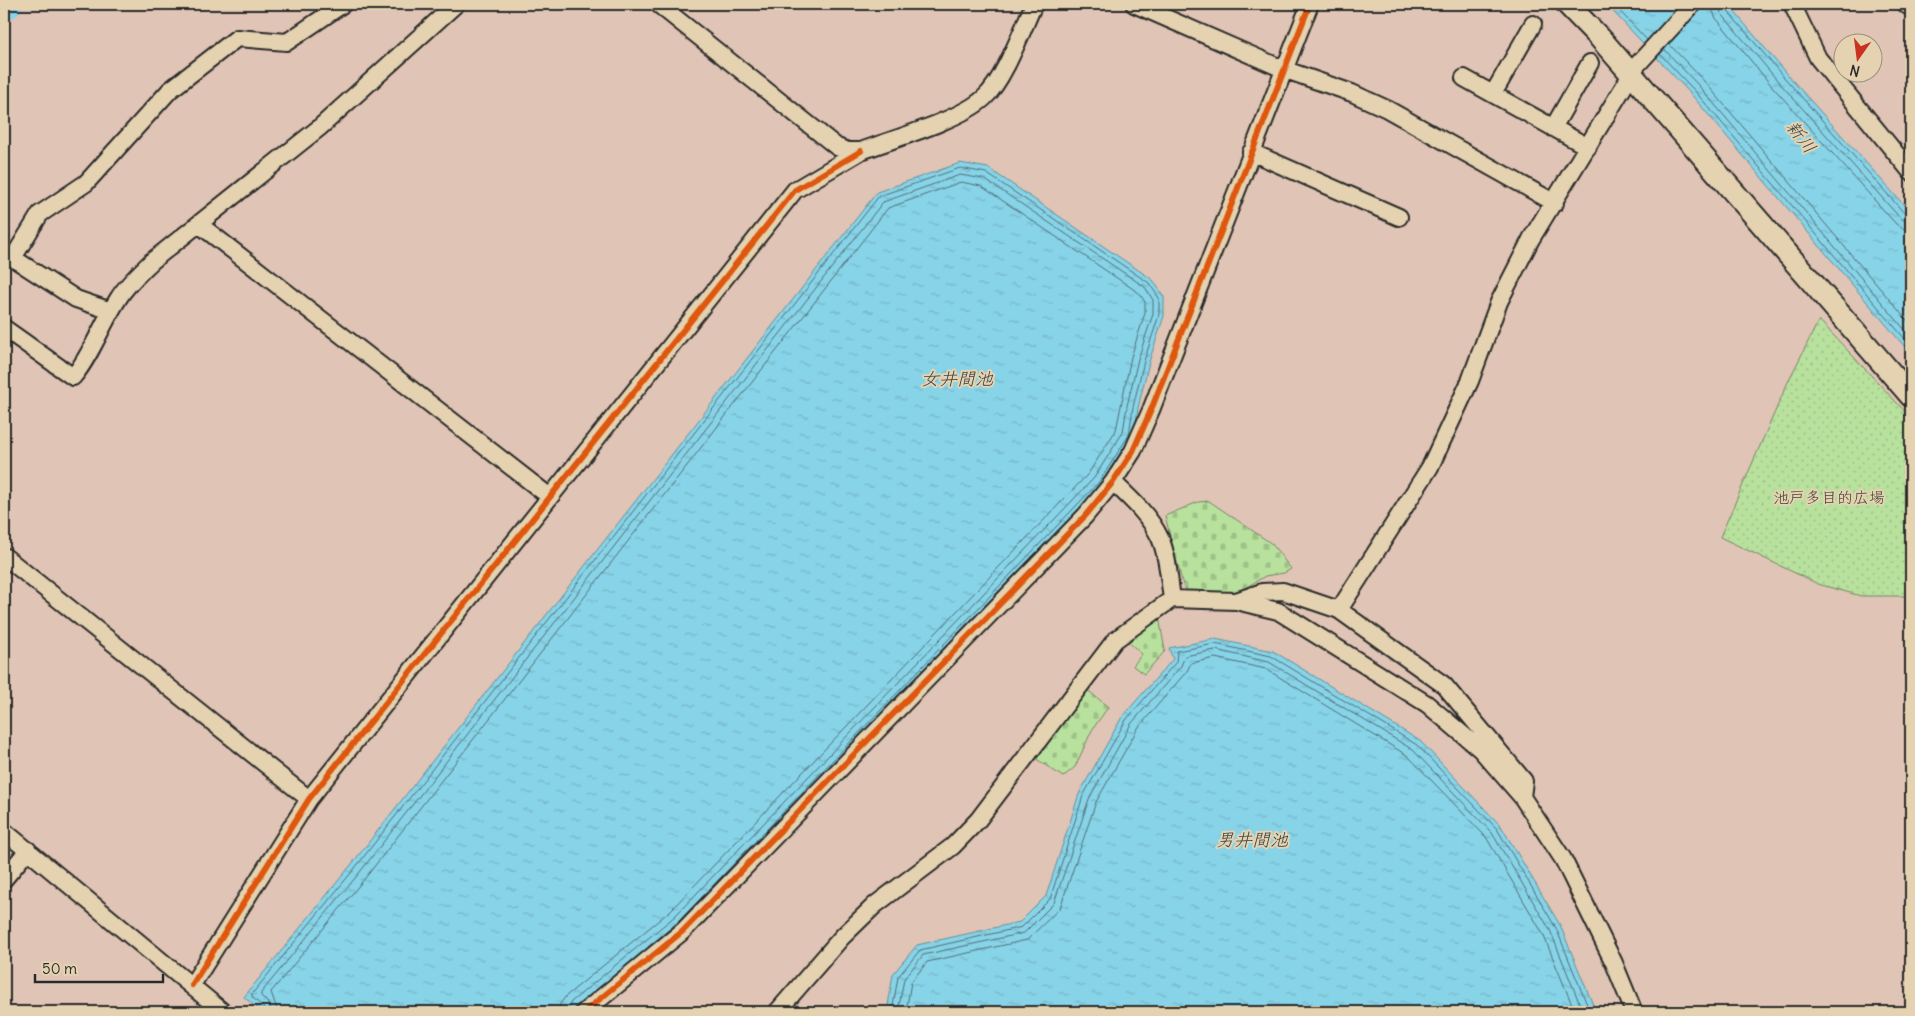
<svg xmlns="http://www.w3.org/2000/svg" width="1915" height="1016" font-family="Delius,'Klee One',sans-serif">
	<defs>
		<pattern id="cemetery-stones" width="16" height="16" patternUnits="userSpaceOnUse" patternTransform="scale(1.25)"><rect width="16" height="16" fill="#b8e19d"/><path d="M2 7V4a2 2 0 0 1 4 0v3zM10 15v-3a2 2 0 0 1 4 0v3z" fill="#9ec187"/></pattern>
		<pattern id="park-dots" width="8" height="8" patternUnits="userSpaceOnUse" patternTransform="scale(1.25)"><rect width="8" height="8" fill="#b8e19d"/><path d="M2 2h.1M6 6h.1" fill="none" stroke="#9ec187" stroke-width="1.8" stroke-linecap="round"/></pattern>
		<pattern id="water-ripples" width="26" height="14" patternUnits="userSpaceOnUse" patternTransform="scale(1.25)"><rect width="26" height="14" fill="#87d3e7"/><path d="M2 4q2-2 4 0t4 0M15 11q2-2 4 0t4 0" fill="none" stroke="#75b5c6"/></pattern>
	</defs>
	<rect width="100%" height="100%" fill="#e0c4b5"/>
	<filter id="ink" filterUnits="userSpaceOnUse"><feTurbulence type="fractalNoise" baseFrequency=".02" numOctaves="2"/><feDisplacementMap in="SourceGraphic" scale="10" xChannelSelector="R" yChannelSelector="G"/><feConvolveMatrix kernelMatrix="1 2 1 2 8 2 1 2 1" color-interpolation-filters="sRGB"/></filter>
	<g filter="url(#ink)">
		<path fill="url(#cemetery-stones)" stroke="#728664" d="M1209,501L1272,544L1291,569L1284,573L1265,576L1233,595L1189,593L1183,585L1165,516L1198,502Z
			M1159,617L1165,651L1144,674L1133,666L1142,654L1124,638Z
			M1084,687L1108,707L1092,730L1075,767L1063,777L1032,756Z"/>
		<path fill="url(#park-dots)" stroke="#728664" d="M1819,320L1911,418V596H1861L1818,584L1720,537L1788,382Z"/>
		<path fill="url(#water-ripples)" stroke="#62909c" d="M1606,4H1728L1785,72L1911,213V354L1690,93Z
			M960,163L988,168L1153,280L1164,297V316L1149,362L1138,408L1134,437L1103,485L683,924L576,1012H262L244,997L351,865L877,192Z
			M1215,639L1273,651L1420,741L1501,826L1560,925L1596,1012H887L893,974L917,945L1020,922L1046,896L1079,794L1122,717L1173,659L1169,648Z"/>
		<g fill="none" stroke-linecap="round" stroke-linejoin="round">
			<path stroke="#506e76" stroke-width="1" d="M1613,4L1647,40
				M1711,4L1715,17L1771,85L1896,224L1902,228L1911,230
				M1719,4L1721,13L1777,80L1901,219L1911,222
				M1725,4L1726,9L1782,75L1905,214L1911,216
				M1669,44L1704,81L1911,325
				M1664,49L1699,86L1911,337
				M1660,54L1694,90L1911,346
				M264,1012L263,1007L252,997V994L355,868L879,196L960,168L986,173L1149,283L1159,298V315L1144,361L1133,407L1129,435L1099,482L679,921L648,947
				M271,1012L269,1004L261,996V993L360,872L883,202L960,175L984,179L1145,287L1153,300V314L1138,359L1127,406L1123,432L1094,478L675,916L571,1002L567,1012
				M278,1012L271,992L366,877L888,208L961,182L981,186L1139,293L1145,302V313L1131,357L1116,430L1088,474L670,911L566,996L560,1004L559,1012
				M892,1012L898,977L920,950L1022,927L1050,899L1083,796L1126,720L1176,662L1177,651L1215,644L1271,656L1417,745L1497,829L1556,928L1590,1012
				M898,1012L904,979L923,955L1024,933L1054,903L1089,799L1131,724L1181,666L1185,656L1215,650L1269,662L1413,750L1492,833L1550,930L1583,1012
				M906,1012L911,982L927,962L1027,940L1060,908L1096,802L1138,728L1187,671L1191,663L1215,658L1266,669L1408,756L1486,837L1543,934L1575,1012"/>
			<path stroke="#87d3e7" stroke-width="31" d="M4,4H6"/>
			<g stroke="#2b2b2b" stroke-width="20">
				<path id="minor" d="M658,4L837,147L848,151H861C893,139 960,120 984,98C1004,80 1022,30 1034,4
					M1134,4L1283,69L1352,93L1387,109L1555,203
					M1792,4L1818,58L1911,172
					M1905,4L1911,8
					M1464,78L1588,147
					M1493,94L1533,24
					M1553,128L1590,63
					M1251,152L1399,217
					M200,225L550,497
					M111,311L76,299L13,258L40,214L86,183L170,90L237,38L287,42L343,4
					M4,328L73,377C92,354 102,324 118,299C127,284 140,273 152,261L319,128L456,4
					M1113,482C1130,498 1150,516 1160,538C1168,556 1169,579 1172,599
					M4,556L309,799
					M1236,601L1262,592L1283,591L1339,610L1444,685L1524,781L1522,797
					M1339,610L1430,467L1470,381L1499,302L1531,239L1637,65L1693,4
					M4,831L223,1012
					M4,879L28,850
					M192,985L309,799L795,190L861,151
					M584,1012L683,931L1085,516L1113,482L1133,451L1151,410L1310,4
					M777,1012L842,937L875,905L953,846L978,820L1115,640L1172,599L1236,601L1278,611L1427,704L1481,750L1522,797L1563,859L1614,963L1634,1012"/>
			</g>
			<g stroke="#2b2b2b" stroke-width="25">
				<path id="tertiary" d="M1567,4L1600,38L1911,396"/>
			</g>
			<use href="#minor" stroke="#e4d2b0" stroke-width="16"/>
			<use href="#tertiary" stroke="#e4d2b0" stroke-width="21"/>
			<g stroke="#e4d2b0" stroke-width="9">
				<path id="cycleway" d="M192,985L309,799L795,190L861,151
					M584,1012L683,931L1085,516L1113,482L1133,451L1151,410L1310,4"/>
			</g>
			<use href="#cycleway" stroke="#df570e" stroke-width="6"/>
		</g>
	</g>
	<g text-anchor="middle" stroke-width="4" stroke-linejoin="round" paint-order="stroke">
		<g font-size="16" fill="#40463c" stroke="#e4d2b0">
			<text x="1829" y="503">池戸多目的広場</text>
		</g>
		<g font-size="18" font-style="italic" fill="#394447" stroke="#e4d2b0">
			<text transform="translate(1801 137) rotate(52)" y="6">新川</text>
			<text x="957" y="385">女井間池</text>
			<text x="1252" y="846">男井間池</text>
		</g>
	</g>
	<rect width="1915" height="1016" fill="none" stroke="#e4d2b0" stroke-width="20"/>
	<rect x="10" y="10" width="1895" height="996" fill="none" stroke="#2b2b2b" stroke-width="2" filter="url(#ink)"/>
	<g transform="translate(1858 58) rotate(194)"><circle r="24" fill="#e4d2b0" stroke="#9a8f7b"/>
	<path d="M0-4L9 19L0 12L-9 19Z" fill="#c8321e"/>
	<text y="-8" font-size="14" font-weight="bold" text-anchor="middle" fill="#2b2b2b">N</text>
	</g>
	<path d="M35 974v8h128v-8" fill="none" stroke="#2b2b2b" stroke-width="2.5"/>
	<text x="42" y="974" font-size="15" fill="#2b2b2b" stroke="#e4d2b0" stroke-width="4" paint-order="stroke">50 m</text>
</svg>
